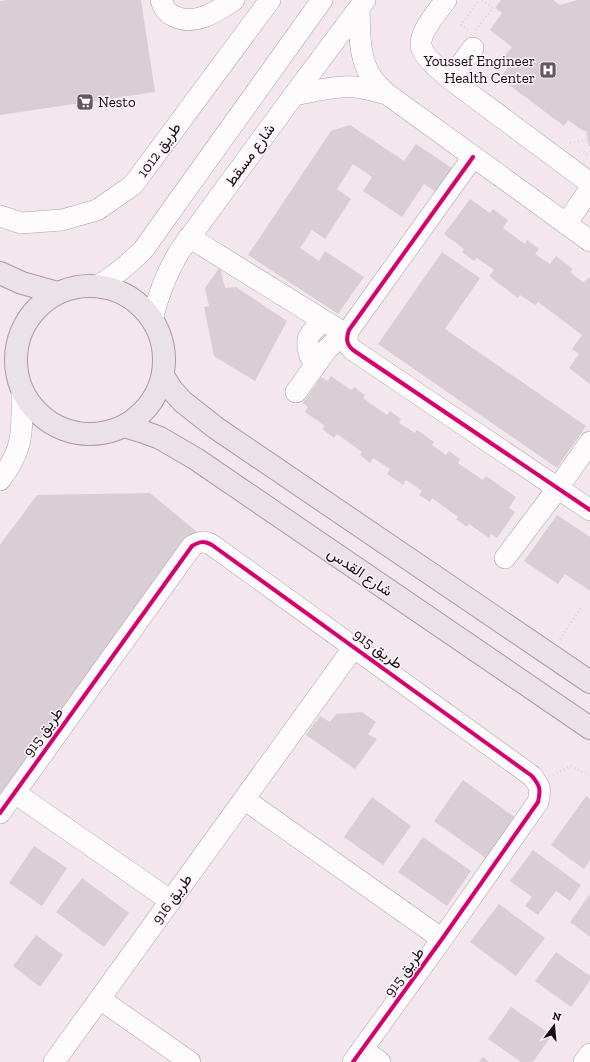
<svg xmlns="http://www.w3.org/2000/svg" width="590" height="1062" font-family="'Zilla Slab',Vazirmatn,serif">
	<rect width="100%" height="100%" fill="#f3e7ed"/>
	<path fill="#d8ced3" d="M7,0H141L155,92L0,115V1Z
		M501,0H553L560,5L577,0H590V146H589L586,131L582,130L568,120L564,126L500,78L511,63L503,58L512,47L490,30L502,13L495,8Z
		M350,125L404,161L416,144L455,170L439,194L424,184L402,217L363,191L372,177L353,164L337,189L351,199L325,239L312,230L300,248L319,261L325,251L364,277L338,314L248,255L331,131Z
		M470,199L490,213L493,209L508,220L503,228L525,244L527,240L539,249L535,254L550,264L556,256L573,269L570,272L584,283L589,277L590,278V384L569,368L579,354L572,349L582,335L538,302L535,305L520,295L518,298L489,276L494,270L477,258L474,261L462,252L464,249L444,234Z
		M442,252L480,278L445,329L586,426L557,468L378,344Z
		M220,267L225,288L236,287L287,321L255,381L214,356L204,307L209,306L205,288Z
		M331,376L351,390L354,387L365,395L363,398L387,415L390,411L401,419L399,423L415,433L417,430L434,442L432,445L446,455L449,451L460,459L458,463L483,480L486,476L516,497L509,508L515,512L497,538L491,534L489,538L469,524L467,527L456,519L458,517L432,498L430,502L419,495L422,491L406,480L403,485L387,474L390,469L373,458L370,463L360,455L362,452L337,434L334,438L322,429L325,426L305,412L308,407L303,403L321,377L328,381Z
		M150,493L196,531L0,800V545L37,495Z
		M557,515L590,537V591L565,574L558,584L524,561Z
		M362,712L376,722L368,734L377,739L355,769L306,735L320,716L330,722L336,714Z
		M463,780L516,818L487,859L434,821Z
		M586,796L590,799V861L584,869L551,845Z
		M372,797L411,826L383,865L344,837Z
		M423,837L471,871L447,906L398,872Z
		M34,846L67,868L42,906L9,883Z
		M533,850L581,885L570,901L556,891L538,915L525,906L532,897L510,881Z
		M82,878L129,913L104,947L56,912Z
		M590,894V937L570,922Z
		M499,904L545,938L516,976L470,942Z
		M36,935L63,955L40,987L13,966Z
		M556,952L590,976V981L571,1007L535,981Z
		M511,1007L552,1035L533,1062H521L488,1039Z
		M483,1057L489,1062H479Z"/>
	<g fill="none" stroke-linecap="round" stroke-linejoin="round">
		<g stroke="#aca3a7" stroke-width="22">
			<path id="minor" d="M161,0C162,3 163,6 165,9C167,12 171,15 174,16C195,27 217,11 234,0
				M446,0C438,11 416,35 422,49C426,59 442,72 450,79L590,183
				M359,8C360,32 358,57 372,78C376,84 382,89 387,94L590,241
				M450,79L473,48
				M294,95C316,91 340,84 362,88C370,89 379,92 387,94
				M473,157L349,330C346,338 346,344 353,350L590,510
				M0,216L21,223L62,220L97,210L133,185L270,0
				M566,224L590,189
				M189,237L347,335
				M97,286C115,276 129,264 143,250L322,0
				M152,320C158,295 166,274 179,252L294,95L365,0
				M310,356C304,335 310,335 323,320
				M296,392L327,349L337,340L347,335
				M0,480C25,447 22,430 22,391
				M505,558L558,488L590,442
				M15,793L171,901
				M244,799L442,939
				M0,813L192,546C200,541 205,541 212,545L532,776C540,786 541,789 538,802L442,939L353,1062
				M100,999L190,1062
				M362,1049L380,1062
				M54,1062L354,647
				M584,1062L590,1054"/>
		</g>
		<g stroke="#ad99a5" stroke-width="24">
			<path id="major" d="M0,273L22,283L58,293
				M16 360a74 74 0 1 1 148 0a74 74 0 1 1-148 0Z
				M163,376L172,390L183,402L216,428L590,682
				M124,426L144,432L160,438L196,459L590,728"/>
		</g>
		<path stroke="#dad6d9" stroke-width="2.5" stroke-dasharray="1 3" stroke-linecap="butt" d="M468,30L461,25L479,0
			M476,30L493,8L482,0
			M570,143L590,139
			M580,150L590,156
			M560,639L581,608
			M553,775L571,766L590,776"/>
		<use href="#minor" stroke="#fdfbfc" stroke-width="21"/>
		<use href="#major" stroke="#ebe2e8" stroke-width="22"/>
		<g stroke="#fdf3f8" stroke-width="6">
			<path id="cycleway" d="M473,157L349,330C346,338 346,344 353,350L590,510
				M0,813L192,546C200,541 205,541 212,545L532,776C540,786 541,789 538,802L442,939L353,1062"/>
		</g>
		<use href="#cycleway" stroke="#d6006c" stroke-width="4"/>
	</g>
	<defs>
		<g id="hospital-square" transform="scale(0.9)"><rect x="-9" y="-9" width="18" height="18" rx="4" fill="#63595f" stroke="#fdf3f8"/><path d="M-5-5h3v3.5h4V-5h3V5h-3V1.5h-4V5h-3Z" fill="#fff"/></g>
		<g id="supermarket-square" transform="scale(0.9)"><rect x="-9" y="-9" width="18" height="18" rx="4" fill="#63595f" stroke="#fdf3f8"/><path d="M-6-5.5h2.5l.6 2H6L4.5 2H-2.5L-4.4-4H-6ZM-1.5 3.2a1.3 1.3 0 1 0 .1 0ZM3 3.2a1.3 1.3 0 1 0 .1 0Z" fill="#fff"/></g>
	</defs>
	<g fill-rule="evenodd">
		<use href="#hospital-square" x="548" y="70"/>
		<use href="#supermarket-square" x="85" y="102"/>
	</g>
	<g text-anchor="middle" stroke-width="3" stroke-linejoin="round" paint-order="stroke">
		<g font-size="15" fill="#150d12" stroke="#fdf3f8" text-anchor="end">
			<text x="535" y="66">Youssef Engineer<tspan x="535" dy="17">Health Center</tspan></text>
			<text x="98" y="107" text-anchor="start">Nesto</text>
		</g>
		<g font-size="15" fill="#150d12" stroke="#fdf3f8">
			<text transform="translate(159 150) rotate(-54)" y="5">طريق 1012</text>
			<text transform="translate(250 155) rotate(-54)" y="5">شارع مسقط</text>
			<text transform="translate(360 572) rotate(34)" y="5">شارع القدس</text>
			<text transform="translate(378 649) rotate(36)" y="5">طريق 915</text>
			<text transform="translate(43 732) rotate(-54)" y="5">طريق 915</text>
			<text transform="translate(172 899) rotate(-54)" y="5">طريق 916</text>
			<text transform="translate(404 972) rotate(-54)" y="5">طريق 915</text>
		</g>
	</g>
	<g transform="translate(554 1026) rotate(16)" stroke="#fdf3f8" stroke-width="3" paint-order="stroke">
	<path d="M0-3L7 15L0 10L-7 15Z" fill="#150d12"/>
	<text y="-6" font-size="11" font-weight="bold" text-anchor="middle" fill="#150d12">N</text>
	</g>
</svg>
